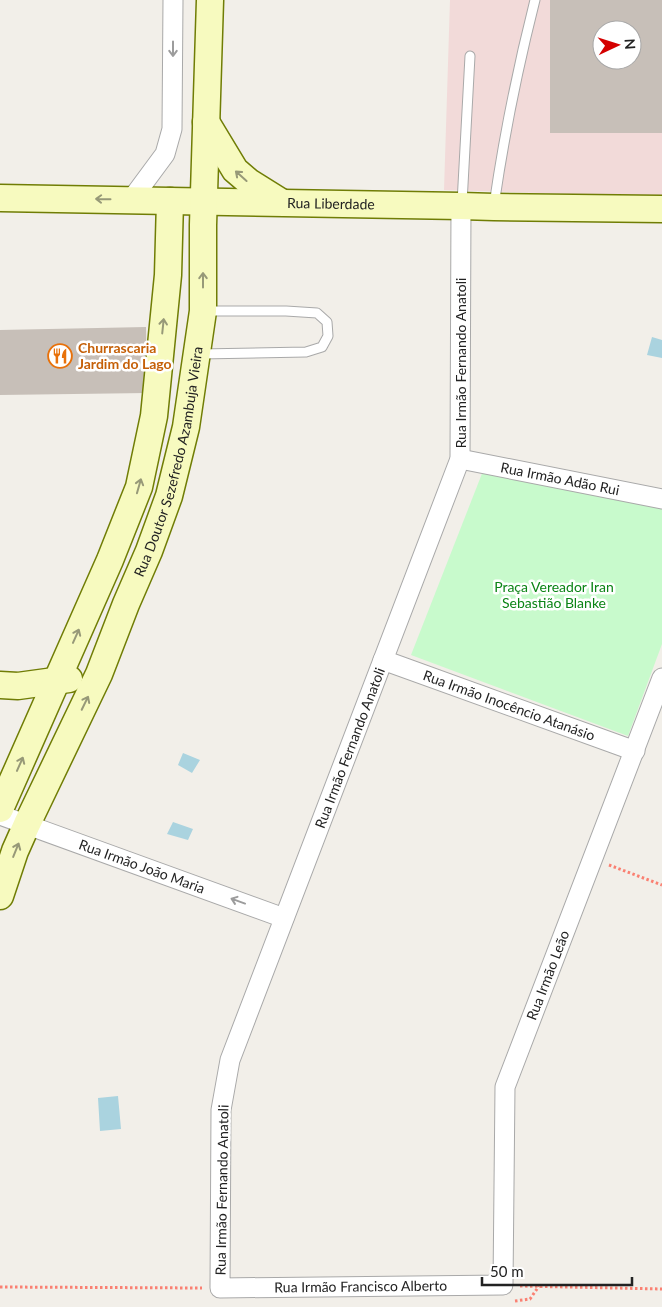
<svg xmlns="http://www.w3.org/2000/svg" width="662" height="1307" font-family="Lato,sans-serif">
	<rect width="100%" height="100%" fill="#f2efe9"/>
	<path fill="#f2dad9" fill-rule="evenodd" d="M450,0H662V197L444,190ZM602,30H632V60H602Z"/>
	<path fill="#c8facc" d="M483,471L662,508V644L628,736L411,655Z"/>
	<path fill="#aad3df" d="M652,337L662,340V358L647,355Z
		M183,753L200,760L192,773L178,765Z
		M173,822L193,829L188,840L167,834Z
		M118,1096L121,1129L100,1131L98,1098Z"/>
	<path fill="#c7bfb8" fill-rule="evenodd" d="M550,0H662V133H550ZM602,30H632V60H602Z
		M146,327L147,393L0,395V330Z"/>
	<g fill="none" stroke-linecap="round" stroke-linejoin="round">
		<g stroke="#a9a9a9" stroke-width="11">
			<path id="service" d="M462,203L470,56
				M494,205C504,136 518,67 535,0
				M200,354L306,352L322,347L328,336L327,322L317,313L286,311H205"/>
		</g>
		<g stroke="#a9a9a9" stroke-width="21">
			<g id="minor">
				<path d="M131,200L165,154L172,129L173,0"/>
				<path id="s1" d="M461,206L460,459L230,1060L221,1110L220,1288L503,1285L505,1087L662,678"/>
				<path id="s2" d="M460,459L662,499"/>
				<path id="s3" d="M383,660L635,751"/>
				<path id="s4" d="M0,815L284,918"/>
			</g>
		</g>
		<g stroke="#707d05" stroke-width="29">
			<g id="secondary">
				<path d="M206,122L235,170L249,182L281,202"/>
				<path id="s5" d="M0,198L461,206L494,207L662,209"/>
				<path d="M0,685L18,686L69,679"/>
				<path d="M0,809L110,560L139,487L154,416L168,275L170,201"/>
				<path id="s6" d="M0,896L15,851L27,824L99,674L126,604L149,551L169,496L186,427L203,311V225L210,0"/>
			</g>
		</g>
		<path stroke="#fa8072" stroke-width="3" stroke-dasharray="2.5 2.5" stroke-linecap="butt" d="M609,865L662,885
			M520,1286L662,1289
			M0,1287L202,1288
			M515,1301L530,1299L539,1286"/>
		<use href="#service" stroke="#fff" stroke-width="9"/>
		<use href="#minor" stroke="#fff" stroke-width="19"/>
		<use href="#secondary" stroke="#f7fabf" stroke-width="26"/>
	</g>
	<defs><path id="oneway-shaft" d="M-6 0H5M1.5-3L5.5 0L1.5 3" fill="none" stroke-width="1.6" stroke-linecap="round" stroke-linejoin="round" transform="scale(1.25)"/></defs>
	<g stroke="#9c9c9c">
		<use href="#oneway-shaft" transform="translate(173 49) rotate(90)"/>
		<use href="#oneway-shaft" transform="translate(238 901) rotate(-160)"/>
	</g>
	<g stroke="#979978">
		<use href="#oneway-shaft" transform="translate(241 176) rotate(-138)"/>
		<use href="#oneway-shaft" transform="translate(103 199) rotate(-179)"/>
		<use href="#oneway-shaft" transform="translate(203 280) rotate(-90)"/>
		<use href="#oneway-shaft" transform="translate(163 326) rotate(-84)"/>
		<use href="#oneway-shaft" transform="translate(139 486) rotate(-74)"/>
		<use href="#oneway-shaft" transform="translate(76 636) rotate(-66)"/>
		<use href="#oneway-shaft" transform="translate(85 703) rotate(-64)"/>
		<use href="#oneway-shaft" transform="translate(20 764) rotate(-66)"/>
		<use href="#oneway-shaft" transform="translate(16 850) rotate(-68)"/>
	</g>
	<defs>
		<g id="restaurant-ring" transform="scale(1.25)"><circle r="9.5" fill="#fff" stroke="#e8710a" stroke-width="1.5"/><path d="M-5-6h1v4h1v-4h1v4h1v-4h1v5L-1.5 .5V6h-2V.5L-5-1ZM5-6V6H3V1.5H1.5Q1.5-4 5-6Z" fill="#e8710a"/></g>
	</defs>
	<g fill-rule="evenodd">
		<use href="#restaurant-ring" x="60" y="356"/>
	</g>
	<g text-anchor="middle" stroke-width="5" stroke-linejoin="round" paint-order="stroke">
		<g font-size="14" fill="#222" stroke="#fff">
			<text dy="5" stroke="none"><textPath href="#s5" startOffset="331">Rua Liberdade</textPath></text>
			<text transform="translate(461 363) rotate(-90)" y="5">Rua Irmão Fernando Anatoli</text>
			<text dy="5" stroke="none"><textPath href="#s6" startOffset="468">Rua Doutor Sezefredo Azambuja Vieira</textPath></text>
			<text dy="5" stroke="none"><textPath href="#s2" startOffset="102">Rua Irmão Adão Rui</textPath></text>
			<text dy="5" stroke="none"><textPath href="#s3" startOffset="134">Rua Irmão Inocêncio Atanásio</textPath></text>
			<text transform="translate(350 748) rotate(-69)" y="5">Rua Irmão Fernando Anatoli</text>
			<text dy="5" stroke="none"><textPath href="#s4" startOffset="151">Rua Irmão João Maria</textPath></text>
			<text dy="5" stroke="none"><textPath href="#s1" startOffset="1726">Rua Irmão Leão</textPath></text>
			<text transform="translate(222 1190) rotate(-89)" y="5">Rua Irmão Fernando Anatoli</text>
			<text dy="5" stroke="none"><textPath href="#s1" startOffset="1266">Rua Irmão Francisco Alberto</textPath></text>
		</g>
		<g font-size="14" font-weight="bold" fill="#c56008" stroke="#fff" text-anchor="start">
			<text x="78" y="353">Churrascaria<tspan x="78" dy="16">Jardim do Lago</tspan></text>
		</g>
		<g font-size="14" fill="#0c8416" stroke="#fff">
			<text x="554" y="592">Praça Vereador Iran<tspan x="554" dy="16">Sebastião Blanke</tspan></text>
		</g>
	</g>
	<g transform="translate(617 45) rotate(86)"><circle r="24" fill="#ffffff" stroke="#a7a7a7"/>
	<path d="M0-4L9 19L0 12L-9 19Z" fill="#d40000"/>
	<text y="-8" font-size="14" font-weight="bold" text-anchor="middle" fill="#222222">N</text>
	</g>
	<path d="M482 1277v8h150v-8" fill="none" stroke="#222222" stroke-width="2.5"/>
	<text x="490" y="1277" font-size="15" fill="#222222" stroke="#ffffff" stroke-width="4" paint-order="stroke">50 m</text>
</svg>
